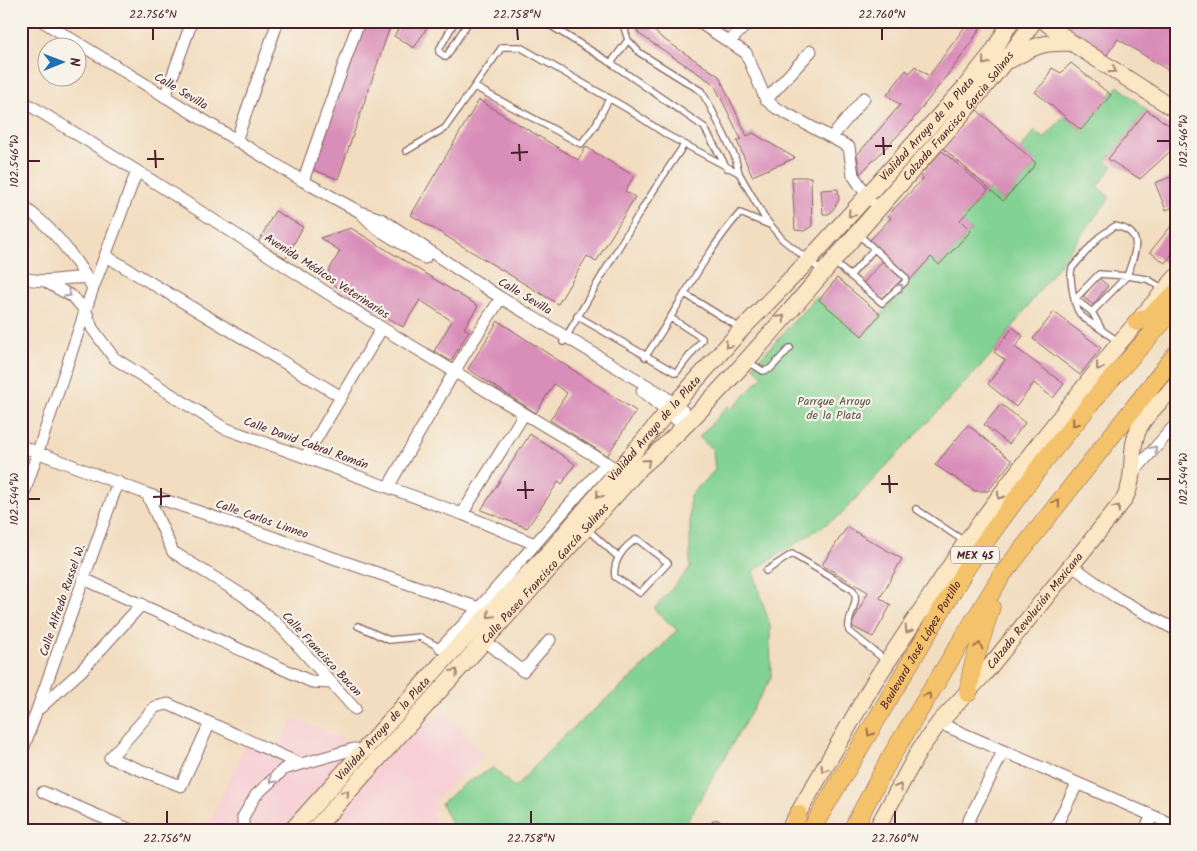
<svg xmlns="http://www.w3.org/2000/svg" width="1197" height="851" font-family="Kalam,sans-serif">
	<rect width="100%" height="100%" fill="#f7f3e8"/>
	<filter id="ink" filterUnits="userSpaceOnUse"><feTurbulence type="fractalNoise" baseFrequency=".02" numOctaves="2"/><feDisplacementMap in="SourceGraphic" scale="10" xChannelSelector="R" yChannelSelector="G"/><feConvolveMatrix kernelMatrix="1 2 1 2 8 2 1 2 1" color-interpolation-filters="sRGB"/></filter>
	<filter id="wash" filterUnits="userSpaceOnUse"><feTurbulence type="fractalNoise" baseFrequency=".0096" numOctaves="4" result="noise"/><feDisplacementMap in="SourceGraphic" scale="20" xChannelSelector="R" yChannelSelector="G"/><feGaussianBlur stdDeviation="1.12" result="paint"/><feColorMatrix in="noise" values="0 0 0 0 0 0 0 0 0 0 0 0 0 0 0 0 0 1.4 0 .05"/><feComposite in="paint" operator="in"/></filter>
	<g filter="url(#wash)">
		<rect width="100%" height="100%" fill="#f2ddc0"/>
		<path fill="#f7cfd4" d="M446,712L483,756L433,802L438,809L432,813L441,830H206L247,740L278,752L293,718L366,749Z"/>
		<path fill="#82d293" stroke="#66785f" d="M1118,86L1147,110L1106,161L1113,166L1097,187L1110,197L992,354L840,515L753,571L770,626L771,678L682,830H454L441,803L464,784L493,768L515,788L556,743L639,671L677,630L654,609L690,568V495L715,470L713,450L699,437L728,406L732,409L763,376L753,366L816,297L862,336L931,257L939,265L971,231L960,220L988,190L1003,201L1035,166V162L1020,149L1035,131L1044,139L1064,116L1081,130Z"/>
		<g id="blocks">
			<path fill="#d98db9" d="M364,21H392L338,179L311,169Z
				M403,21H431L414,48L394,36Z
				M633,21H647L651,28L662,38L719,76L747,136L753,133L795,158L752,176L737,141L741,139L714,84L639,34Z
				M969,21H985L965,52L911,122L860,174L857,155L900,105L887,95L906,70L910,73L915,66L929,76Z
				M1053,21H1176V75L1118,39L1104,59Z
				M1071,63L1111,95L1081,130L1035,92L1045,81L1052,68L1061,73Z
				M479,100L578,160L586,147L634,176L625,191L635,197L596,262L587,256L558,304L411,215Z
				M977,110L1035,162V165L1003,201L943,148Z
				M1147,110L1176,130V146L1140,179L1108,159Z
				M942,151L988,190L960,220L971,231L939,265L931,257L909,281L869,241L891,218L888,215L923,179L920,175Z
				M1176,175V206L1166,210L1155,183Z
				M792,177H811L812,226L804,231L795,230Z
				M838,189L839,200L834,208L829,214H823L821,190Z
				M275,211L303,227L286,258L258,243Z
				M1176,220V249L1165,263L1150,252Z
				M351,228L478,306L464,328L469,331L451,361L434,351L452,321L420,300L403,327L324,279L340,251L320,238Z
				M884,260L903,278L881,301L862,284Z
				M1098,277L1108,286L1093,305L1083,297Z
				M837,278L880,314L862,336L819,300Z
				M1054,312L1101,348L1080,375L1033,339Z
				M498,321L636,411L607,456L550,420L567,393L554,384L536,413L468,369Z
				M1013,327L1023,336L1015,347L1064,384L1053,398L1034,383L1016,407L988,384L1005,360L994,352Z
				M1001,404L1025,423L1009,444L984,425Z
				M968,425L1012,461L988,491H975L935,465Z
				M530,434L575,464L562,484L559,481L527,528L481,510Z
				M847,527L902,559L880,598L891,605L873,637L851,626L868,592L822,565Z"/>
		</g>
	</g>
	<g filter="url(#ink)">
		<use href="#blocks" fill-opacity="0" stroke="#85625f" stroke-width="1"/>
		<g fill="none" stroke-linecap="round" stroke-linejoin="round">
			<g stroke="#85625f" stroke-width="8">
				<path id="lane" d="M455,21L440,48L439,52L446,57L469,21
					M543,21L611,63L704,127L727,168
					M622,21L628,40L640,53L701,91L710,106L735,157L739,173L764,217L782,239L822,271
					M611,63L628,40
					M475,87L581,144L595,126L609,99
					M406,151L445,128L502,47H520L626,108L667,135L739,173
					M835,263L882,303L905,282L906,278L858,234
					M850,276L873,250
					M685,294L740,328
					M1092,312L1075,299L1099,274L1127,276C1134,255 1147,232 1115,226L1099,237L1072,268C1069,276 1074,307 1080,314C1085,320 1095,325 1102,330
					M577,316L676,373L702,340V338L671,318
					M563,342C602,276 640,208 684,145
					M1119,342L1102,330L1092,312L1127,276L1147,279L1164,289
					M645,357C678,310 702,256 740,213L770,225
					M747,361L763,371L770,369L790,348
					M916,509L964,541
					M586,528L618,557
					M637,539L668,563L640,593L615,577C612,562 624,546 637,539Z
					M766,571L792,554L853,590C861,602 846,616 849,631L885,660
					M358,626L389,640L420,637L441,648
					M709,830L716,823L727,830"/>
			</g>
			<g stroke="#85625f" stroke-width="13">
				<path id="street" d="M42,21L303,181L360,212L383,220L501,298L663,395L692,418
					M697,21L746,53L766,100L776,108L849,147L853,175L870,200
					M729,42L750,21
					M165,97L192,21
					M21,100L137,171L382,328L623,473
					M766,100L811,51
					M832,137L864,98
					M236,141L278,21
					M303,181L359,21
					M21,205C53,227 73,255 93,288
					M363,215L376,228L425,258
					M106,256L340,396
					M21,277C46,286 63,276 87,278
					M48,283L73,297L86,311L92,328L114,358L224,428L462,514L535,544
					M642,391L684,426
					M21,446L147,494L479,608
					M306,456L382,328
					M1132,474L1176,424
					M388,487L464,355L501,298
					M147,494L173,552L244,596L282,628L355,709
					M21,502L93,288L137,171
					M462,514L524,414
					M1071,565L1117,598L1176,630
					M84,579L312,682L332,683
					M484,640L523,671L550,640
					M450,654L441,648L479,608L606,463
					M40,708L81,671L142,604
					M210,723L181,786L110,758L155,707L168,704L298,763
					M939,723L1176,826
					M21,755L118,482
					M43,792L131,830
					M243,830V817L256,795L284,769L354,749L368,750
					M964,830L1003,752
					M1054,830L1077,784
					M1145,830L1152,816"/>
			</g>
			<g stroke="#85625f" stroke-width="18">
				<g id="secondary">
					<path d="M1044,21L1072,43L1176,110"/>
					<path d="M1010,60C1036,45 1042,42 1072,43"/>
					<path d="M792,824L874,682L966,542L1033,451L1120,342L1176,277"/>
					<path id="s1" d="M292,830L450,654L552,549L665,415L742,329L808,261L965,87L993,52L1011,21"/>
					<path id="s2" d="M314,830L640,468C728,390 802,295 880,207C934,145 987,90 1034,21"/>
					<path id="s3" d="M876,830L920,749L939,723L984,674L1123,501C1138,478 1127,449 1140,426C1148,411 1165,398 1176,385"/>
				</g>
			</g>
			<g stroke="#85625f" stroke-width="19">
				<g id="primary">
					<path d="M1137,322L1149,317L1176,293"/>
					<path d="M968,693L972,669L991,607"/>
					<path d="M793,830L798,814"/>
					<path id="s4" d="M811,830L968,565L1044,461L1105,386L1176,307"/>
					<path d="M852,830L890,758L1002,575L1176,354"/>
				</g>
			</g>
			<use href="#lane" stroke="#fff" stroke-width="5.5"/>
			<use href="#street" stroke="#fff" stroke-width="11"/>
			<use href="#secondary" stroke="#fbe7c3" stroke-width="16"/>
			<use href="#primary" stroke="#f4c26a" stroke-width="18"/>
		</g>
		<defs><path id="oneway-chevron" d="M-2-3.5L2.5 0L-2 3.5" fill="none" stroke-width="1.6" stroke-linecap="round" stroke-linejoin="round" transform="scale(1.25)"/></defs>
		<g stroke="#a28377">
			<use href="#oneway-chevron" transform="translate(985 62) rotate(128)"/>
			<use href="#oneway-chevron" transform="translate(1113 70) rotate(33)"/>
			<use href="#oneway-chevron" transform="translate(851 214) rotate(133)"/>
			<use href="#oneway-chevron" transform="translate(782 318) rotate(-49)"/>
			<use href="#oneway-chevron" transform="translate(728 345) rotate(131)"/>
			<use href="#oneway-chevron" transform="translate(1099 367) rotate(128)"/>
			<use href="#oneway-chevron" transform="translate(647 462) rotate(-42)"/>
			<use href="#oneway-chevron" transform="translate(599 495) rotate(131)"/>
			<use href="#oneway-chevron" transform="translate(1000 496) rotate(126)"/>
			<use href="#oneway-chevron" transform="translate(1117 508) rotate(-51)"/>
			<use href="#oneway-chevron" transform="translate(490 615) rotate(134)"/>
			<use href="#oneway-chevron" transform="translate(908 630) rotate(123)"/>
			<use href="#oneway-chevron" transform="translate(455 672) rotate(-48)"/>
			<use href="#oneway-chevron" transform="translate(824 769) rotate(120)"/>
			<use href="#oneway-chevron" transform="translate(899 787) rotate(-62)"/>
			<use href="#oneway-chevron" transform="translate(346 793) rotate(-49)"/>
		</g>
		<g stroke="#ae9aa0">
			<use href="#oneway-chevron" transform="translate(900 287) rotate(-46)"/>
			<use href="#oneway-chevron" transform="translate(68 294) rotate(32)"/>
			<use href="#oneway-chevron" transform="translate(1154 449) rotate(-49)"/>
			<use href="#oneway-chevron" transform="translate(272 780) rotate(136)"/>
		</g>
		<g stroke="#9f704a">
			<use href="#oneway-chevron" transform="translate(1075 423) rotate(129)"/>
			<use href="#oneway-chevron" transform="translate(1057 503) rotate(-52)"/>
			<use href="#oneway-chevron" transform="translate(979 646) rotate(-73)"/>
			<use href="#oneway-chevron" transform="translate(928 696) rotate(-59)"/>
			<use href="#oneway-chevron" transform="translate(870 733) rotate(121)"/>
		</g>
	</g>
	<path fill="none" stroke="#4a1f2b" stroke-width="2" d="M153,28V40M517,28L518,40M882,28V40M883,137L884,155M1157,141H1170M519,144L520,161M875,146H892M155,150L156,168M511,153L528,152M147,159H164M28,161H40M889,475L890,493M1157,479H1170M525,481L526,499M881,484H898M161,488V505M517,490H534M153,497L170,496M28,499H40M167,811V824M531,811V824M895,811V824"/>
	<g text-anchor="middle" stroke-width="4.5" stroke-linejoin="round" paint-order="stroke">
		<rect fill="#f7f3e8" stroke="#7e5f64" stroke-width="1" x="951" y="546.5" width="48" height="17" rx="4"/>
		<g font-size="11" font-weight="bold" fill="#4a1f2b">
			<text x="975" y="559">MEX 45</text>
		</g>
		<g font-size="12" fill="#4a1f2b" stroke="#f7f3e8">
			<text transform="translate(181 91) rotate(31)" y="4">Calle Sevilla</text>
			<text dy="4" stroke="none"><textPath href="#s2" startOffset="962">Calzada Francisco Garcia Salinas</textPath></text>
			<text dy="4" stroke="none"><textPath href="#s1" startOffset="946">Vialidad Arroyo de la Plata</textPath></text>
			<text transform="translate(327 276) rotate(33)" y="4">Avenida Médicos Veterinarios</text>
			<text transform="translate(525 296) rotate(31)" y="4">Calle Sevilla</text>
			<text dy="4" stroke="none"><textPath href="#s1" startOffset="541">Vialidad Arroyo de la Plata</textPath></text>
			<text transform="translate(306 443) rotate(20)" y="4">Calle David Cabral Román</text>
			<text transform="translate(262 519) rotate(19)" y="4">Calle Carlos Linneo</text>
			<text dy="4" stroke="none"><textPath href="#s2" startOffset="345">Calle Paseo Francisco García Salinas</textPath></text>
			<text transform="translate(62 600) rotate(-71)" y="4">Calle Alfredo Russel W.</text>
			<text dy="4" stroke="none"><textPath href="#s3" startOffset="272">Calzada Revolución Mexicana</textPath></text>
			<text dy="4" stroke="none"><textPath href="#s4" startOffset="215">Boulevard José López Portillo</textPath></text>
			<text transform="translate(322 654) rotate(47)" y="4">Calle Francisco Bacon</text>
			<text dy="4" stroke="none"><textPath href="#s1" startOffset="136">Vialidad Arroyo de la Plata</textPath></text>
		</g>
		<g font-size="12" fill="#5b554a" stroke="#f7f3e8">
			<text x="834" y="405">Parrque Arroyo<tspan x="834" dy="14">de la Plata</tspan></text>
		</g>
	</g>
	<rect width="1197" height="851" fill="none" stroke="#f7f3e8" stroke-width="55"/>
	<g transform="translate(62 62) rotate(89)"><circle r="24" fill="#f7f3e8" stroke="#b29e9c"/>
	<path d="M0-4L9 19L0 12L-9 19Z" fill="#1f6fb2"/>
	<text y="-8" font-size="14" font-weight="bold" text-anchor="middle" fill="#4a1f2b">N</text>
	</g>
	<rect x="28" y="28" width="1142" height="796" fill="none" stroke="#4a1f2b" stroke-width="2"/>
	<g font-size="12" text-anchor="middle" fill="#4a1f2b">
		<text x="153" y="18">22.756°N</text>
		<text x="517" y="18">22.758°N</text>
		<text x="882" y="18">22.760°N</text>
		<text transform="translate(1183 141) rotate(-90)" y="4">102.546°W</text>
		<text transform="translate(14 161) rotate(-90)" y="4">102.546°W</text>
		<text transform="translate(1183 479) rotate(-90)" y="4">102.544°W</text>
		<text transform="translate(14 499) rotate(-90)" y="4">102.544°W</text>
		<text x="167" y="842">22.756°N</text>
		<text x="531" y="842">22.758°N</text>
		<text x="895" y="842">22.760°N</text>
	</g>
</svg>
